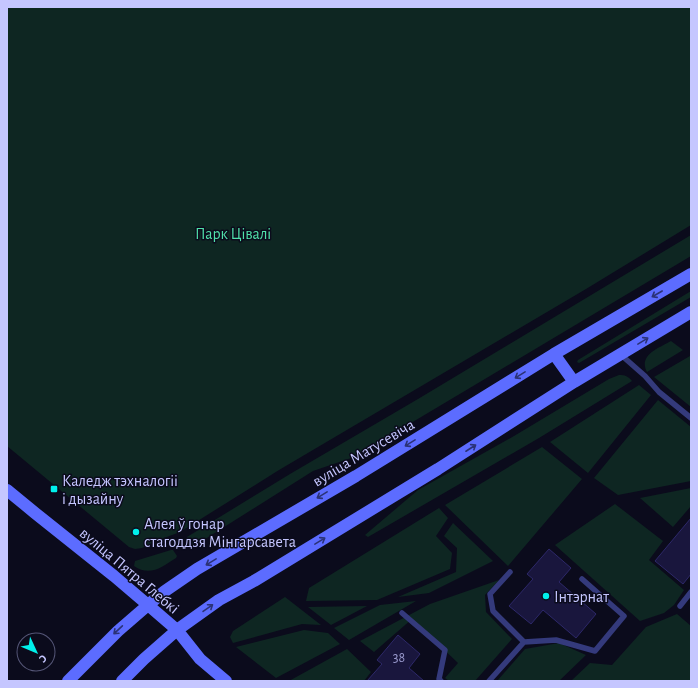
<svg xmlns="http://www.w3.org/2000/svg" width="698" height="688" font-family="'Alegreya Sans',sans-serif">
	<rect width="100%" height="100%" fill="#0b0b1c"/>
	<path fill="#0e2622" d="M7,7H691V225L586,289L279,470L180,532L156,541L142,548L135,549L129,547L7,446Z
		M691,235V256L354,457L313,471L194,546L189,547L186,544L187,537L290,474L418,399Z
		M691,291V297L579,363L577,362L578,360Z
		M671,341L683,350L647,372C638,355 659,348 671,341Z
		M690,356H691V407L654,377Z
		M619,375C625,375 628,376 632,381L539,438L368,537L365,535L418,490L514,436L609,379Z
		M639,385L651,395L588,473L550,442Z
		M658,400L691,427V481L618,495L594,478Z
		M542,447L582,479L508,566L445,505Z
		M691,488V506L673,527L640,498Z
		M615,504L663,541L649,560L684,590L674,605L664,613L640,621L555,545Z
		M439,508L448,518L436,536L452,553L450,569L377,600L306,601L309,588Z
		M453,523L493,561L429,593L398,597L456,572L457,548L444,536Z
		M171,550H173L177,556L176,558C162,567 150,577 134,566L135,561Z
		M499,580L485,595L486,612L512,639L475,681H449L445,678L458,663L412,619L374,652L360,641L430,604Z
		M285,597L321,625L302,624L233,643L230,637L233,631Z
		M416,601L349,640L334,628L380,605Z
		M367,606L331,625L308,607Z
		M677,614L691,626V681H571L590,663L612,665L646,627Z
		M304,630L328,633L340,644L276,678L236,647Z
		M559,643L586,655L559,681H497L525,649Z
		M347,649L371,672L364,681H289Z"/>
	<path fill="#19163d" stroke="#2d2869" d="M691,518V574L683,584L655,561Z
		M549,549L571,568L559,582L596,614L576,638L543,610L531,624L509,606L533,579L527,574Z
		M398,635L420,654L409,668L424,681H367L382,664L377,660Z"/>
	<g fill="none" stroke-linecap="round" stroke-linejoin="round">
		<path stroke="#343a7c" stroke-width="5.5" d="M620,354L645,376L659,392L691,418
			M510,572L490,594L493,611L524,642
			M680,606L691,592
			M402,613L445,650L439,679L441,681
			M489,681L524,642L556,640L595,651L624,616L582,579"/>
		<path stroke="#5c6cff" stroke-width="12" d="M554,354L574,382
			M7,490L35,513L114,576L148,605L177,630L200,659L226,681
			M68,681L118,631L148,605L165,591L197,569L356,476L554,354L691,274
			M122,681L144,659L177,630L219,600L254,581L438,469L574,382L691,312"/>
	</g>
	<defs><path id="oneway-shaft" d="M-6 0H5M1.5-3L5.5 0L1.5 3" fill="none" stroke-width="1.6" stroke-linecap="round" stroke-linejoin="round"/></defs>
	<g stroke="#2b3277">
		<use href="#oneway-shaft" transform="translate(657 294) rotate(150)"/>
		<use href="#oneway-shaft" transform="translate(643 341) rotate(-31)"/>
		<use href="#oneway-shaft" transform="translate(520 375) rotate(148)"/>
		<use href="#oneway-shaft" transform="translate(410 443) rotate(148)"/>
		<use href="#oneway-shaft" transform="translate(471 448) rotate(-33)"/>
		<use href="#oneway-shaft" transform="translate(322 495) rotate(149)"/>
		<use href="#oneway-shaft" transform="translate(320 541) rotate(-31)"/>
		<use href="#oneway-shaft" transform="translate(211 562) rotate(149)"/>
		<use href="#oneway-shaft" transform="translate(208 608) rotate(-35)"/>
		<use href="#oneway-shaft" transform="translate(118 630) rotate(137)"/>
	</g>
	<g fill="#00f0eb" stroke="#0b0b1c" stroke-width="1.5">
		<rect x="50" y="485" width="8" height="8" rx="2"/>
		<circle cx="136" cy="532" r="4"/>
		<circle cx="546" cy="596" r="4"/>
	</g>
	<g text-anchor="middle" stroke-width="3" stroke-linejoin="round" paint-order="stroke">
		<g font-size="14" fill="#9a9ace">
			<text x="399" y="662">38</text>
		</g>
		<g font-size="16" fill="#50e0aa" stroke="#0b0b1c">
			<text x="233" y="239">Парк Цівалі</text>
		</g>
		<g font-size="16" fill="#c5c6ff" stroke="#0b0b1c">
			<text transform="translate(363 452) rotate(-31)" y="6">вуліца Матусевіча</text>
			<text transform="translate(130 570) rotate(40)" y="6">вуліца Пятра Глебкі</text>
		</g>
		<g font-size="16" fill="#c5c6ff" stroke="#0b0b1c" text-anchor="start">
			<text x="62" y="486">Каледж тэхналогіі<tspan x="62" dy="18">і дызайну</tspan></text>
			<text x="144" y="529">Алея ў гонар<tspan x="144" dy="18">стагоддзя Мінгарсавета</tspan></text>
			<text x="554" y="602">Інтэрнат</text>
		</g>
	</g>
	<rect width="698" height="688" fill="none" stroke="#c5c6ff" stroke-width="16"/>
	<g transform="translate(36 652) rotate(134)"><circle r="19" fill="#0b0b1c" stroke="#555677"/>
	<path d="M0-3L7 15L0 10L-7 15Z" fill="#00f0eb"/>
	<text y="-6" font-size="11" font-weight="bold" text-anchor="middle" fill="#c5c6ff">С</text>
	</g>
</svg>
